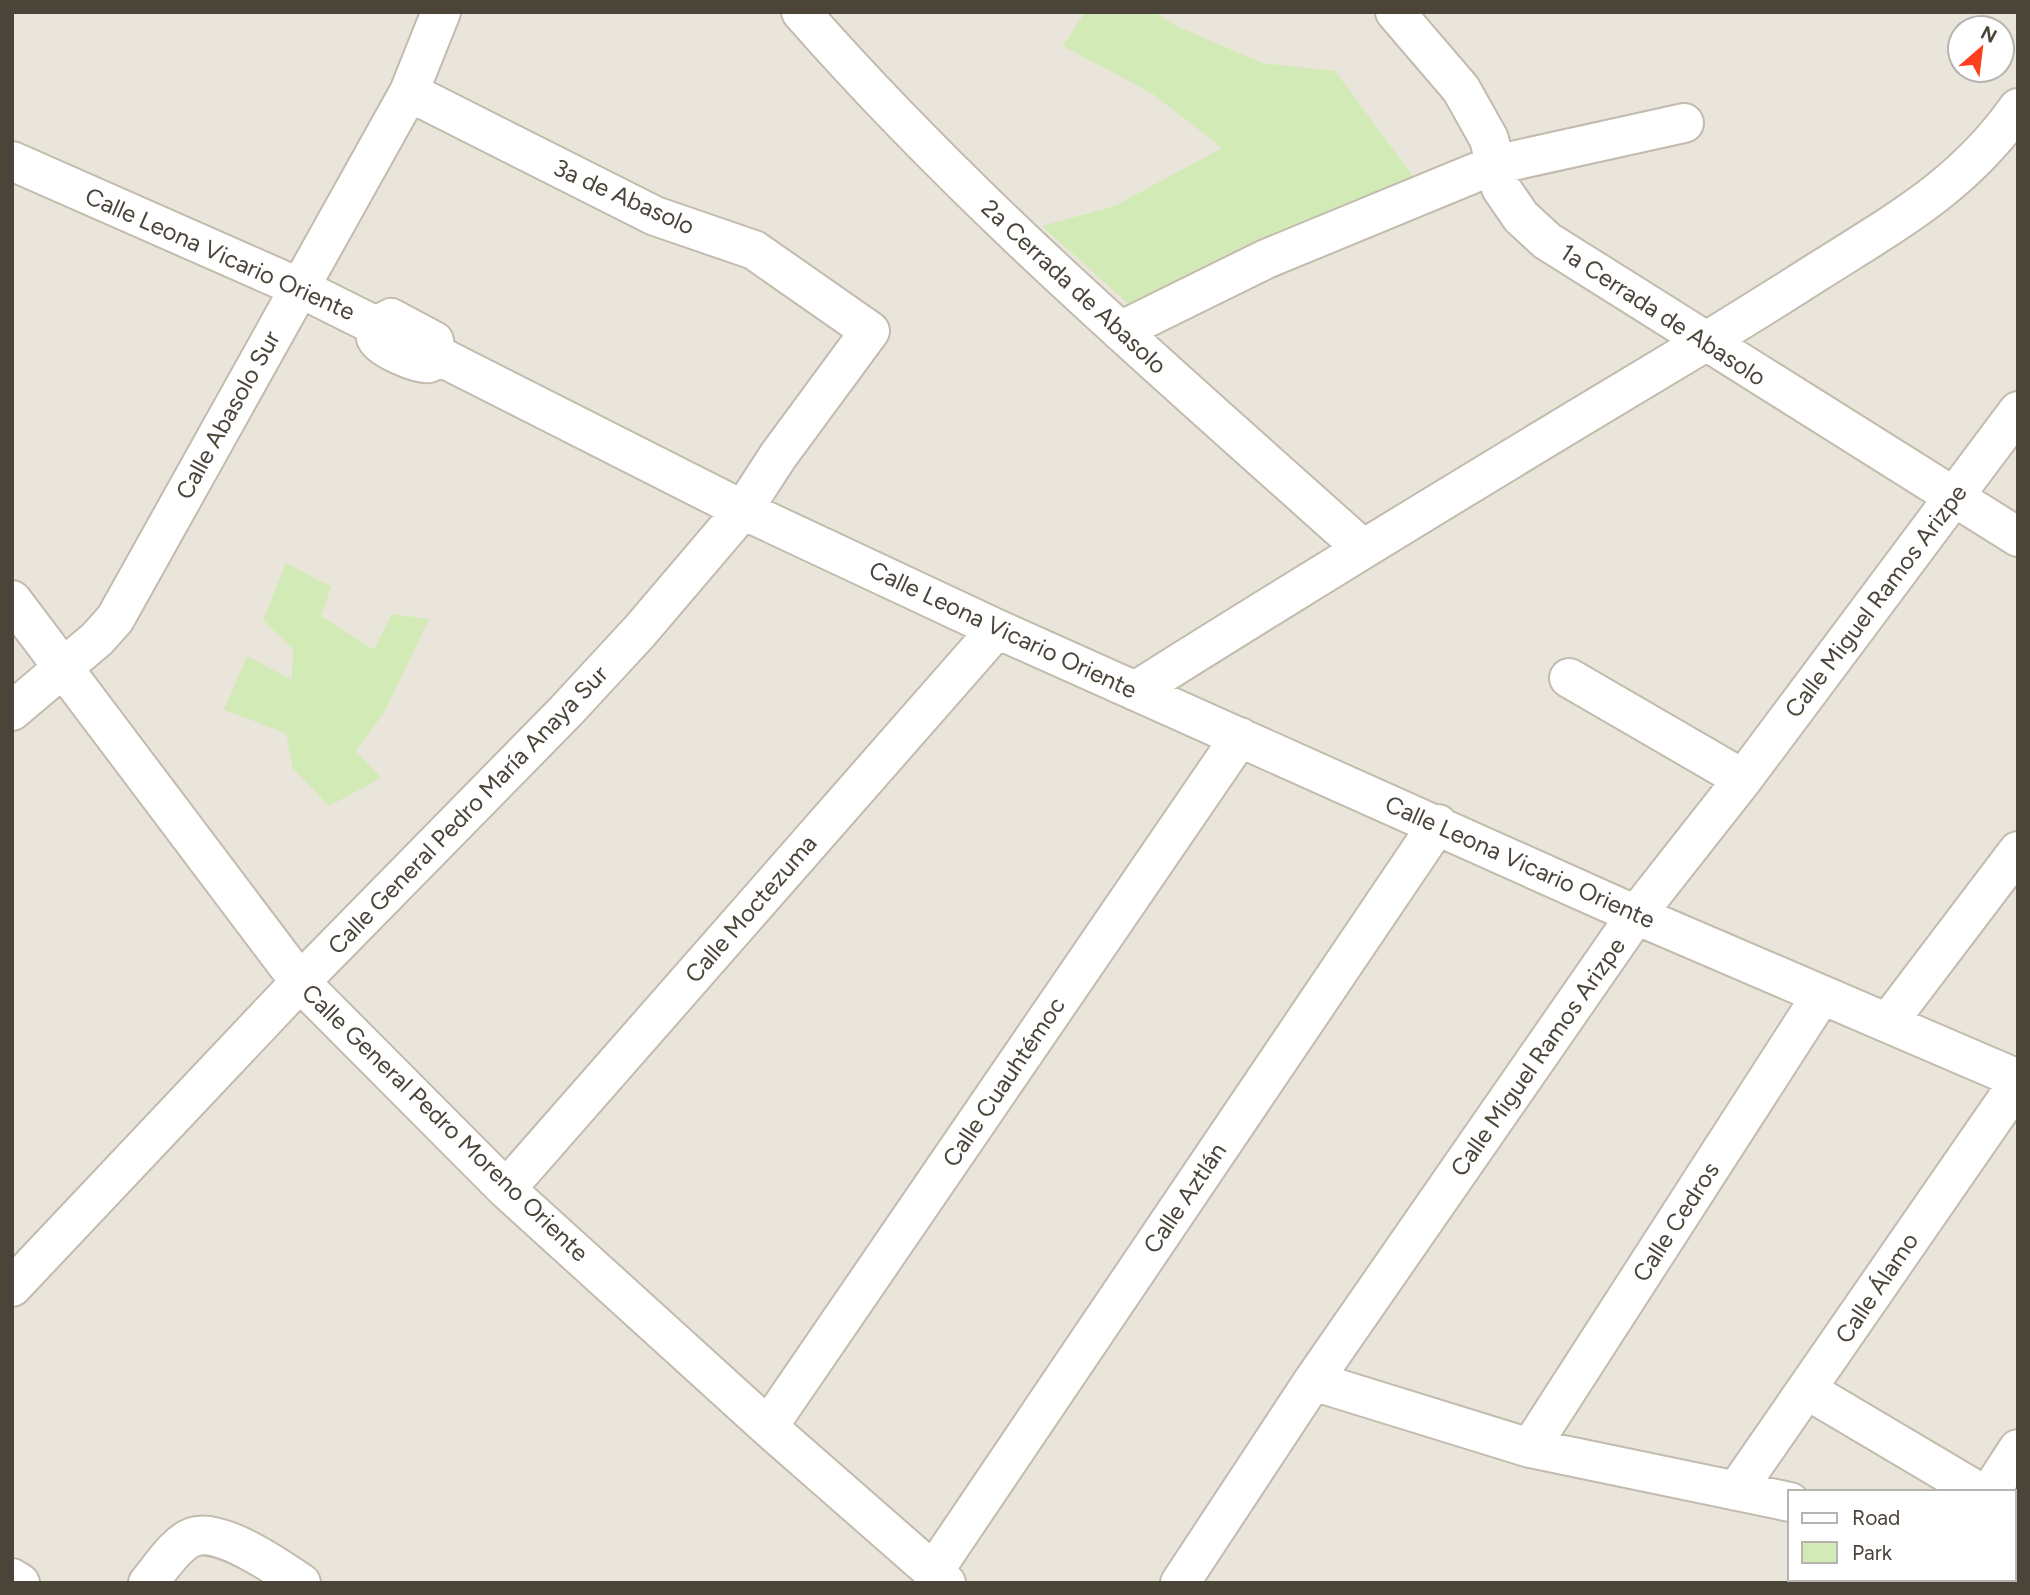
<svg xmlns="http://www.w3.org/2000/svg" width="2030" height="1595" font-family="Figtree,sans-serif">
	<rect width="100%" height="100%" fill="#f6f3ec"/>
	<path fill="#eae5da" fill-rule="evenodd" d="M12,12H2018V1583H12ZM1960,28H2002V70H1960ZM1790,1492H2014V1579H1790Z"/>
	<path fill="#d2eab5" d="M1085,12H1155L1176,26L1262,63L1335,71L1413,176L1131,306L1042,226L1115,206L1222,148L1153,94L1063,46Z
		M286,563L331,587L321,616L374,650L392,614L429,619L385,711L356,751L381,778L329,806L293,768L286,733L224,710L247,656L292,680L293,649L263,620Z"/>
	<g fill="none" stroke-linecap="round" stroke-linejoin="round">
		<g stroke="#c2bbae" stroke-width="42">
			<path id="minor" d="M801,12C972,207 1170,375 1362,548
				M1395,12L1461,89L1489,139L1501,188L1521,217L1547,241L2018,537
				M12,161L298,287L376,326
				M376,326L391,318L434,341L437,355L743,510L997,629L1636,915L2018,1079
				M376,326C376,328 375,337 376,338C379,348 419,365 429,363L437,355
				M1120,331L1266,259L1494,165L1684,123
				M12,600L300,982L506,1189L768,1427L946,1583
				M1569,678L1743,779
				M1135,691C1297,589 1459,490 1622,392C1688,353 1753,313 1817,272C1896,222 1963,186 2018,108
				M12,711L97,639L115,619L409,92L441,12
				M1889,1021L2018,851
				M506,1189L997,629
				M12,1287L300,982L566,711L640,631L743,510L778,456L870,331L754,250L655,216L409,92
				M1313,1381L1530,1448L1790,1502
				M1807,1390L1979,1492
				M768,1427L1240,737
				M1530,1448L1821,996
				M1736,1491L2018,1083
				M1990,1492L2018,1449
				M2014,1536H2018
				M933,1572L1438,824
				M12,1578L20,1583
				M148,1583C160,1569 176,1543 193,1537C220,1527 279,1568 301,1583
				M1180,1583L1313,1381L1636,915L1743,779L2018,411"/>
		</g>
		<use href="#minor" stroke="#fff" stroke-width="38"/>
	</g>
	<g text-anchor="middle" stroke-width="5" stroke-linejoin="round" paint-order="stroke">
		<g font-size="24" fill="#4b4439" stroke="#fff">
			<text transform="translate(624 197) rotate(24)" y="8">3a de Abasolo</text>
			<text transform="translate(220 254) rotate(24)" y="8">Calle Leona Vicario Oriente</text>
			<text transform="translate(1074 287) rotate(43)" y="8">2a Cerrada de Abasolo</text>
			<text transform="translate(1663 315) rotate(33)" y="8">1a Cerrada de Abasolo</text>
			<text transform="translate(228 415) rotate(-61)" y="8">Calle Abasolo Sur</text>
			<text transform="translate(1876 601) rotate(-53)" y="8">Calle Miguel Ramos Arizpe</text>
			<text transform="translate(1003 630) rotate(25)" y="8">Calle Leona Vicario Oriente</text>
			<text transform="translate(468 810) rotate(-46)" y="8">Calle General Pedro María Anaya Sur</text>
			<text transform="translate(1520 862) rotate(24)" y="8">Calle Leona Vicario Oriente</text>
			<text transform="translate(751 909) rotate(-49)" y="8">Calle Moctezuma</text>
			<text transform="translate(1538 1057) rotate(-55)" y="8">Calle Miguel Ramos Arizpe</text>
			<text transform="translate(1004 1082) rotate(-56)" y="8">Calle Cuauhtémoc</text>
			<text transform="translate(445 1123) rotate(44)" y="8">Calle General Pedro Moreno Oriente</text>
			<text transform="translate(1185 1198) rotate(-56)" y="8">Calle Aztlán</text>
			<text transform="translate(1676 1222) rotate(-57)" y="8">Calle Cedros</text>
			<text transform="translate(1877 1288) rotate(-56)" y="8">Calle Álamo</text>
		</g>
	</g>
	<rect width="2030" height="1595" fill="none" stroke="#4b4439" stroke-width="28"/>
	<rect x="1788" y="1490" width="228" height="91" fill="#ffffff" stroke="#b7b4b0" stroke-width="2"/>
	<rect x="1802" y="1513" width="35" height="10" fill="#ffffff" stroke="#b7b4b0" stroke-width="2"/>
	<text x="1852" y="1525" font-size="21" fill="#4b4439">Road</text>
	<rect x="1802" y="1542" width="35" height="21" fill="#d2eab5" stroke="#b7b4b0" stroke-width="2"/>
	<text x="1852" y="1560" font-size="21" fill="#4b4439">Park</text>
	<g transform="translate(1981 49) rotate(28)"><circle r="33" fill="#ffffff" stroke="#b7b4b0" stroke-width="2"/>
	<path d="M0-5L12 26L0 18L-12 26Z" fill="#fc3f1d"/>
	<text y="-10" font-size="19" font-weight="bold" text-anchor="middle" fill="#4b4439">N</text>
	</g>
</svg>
